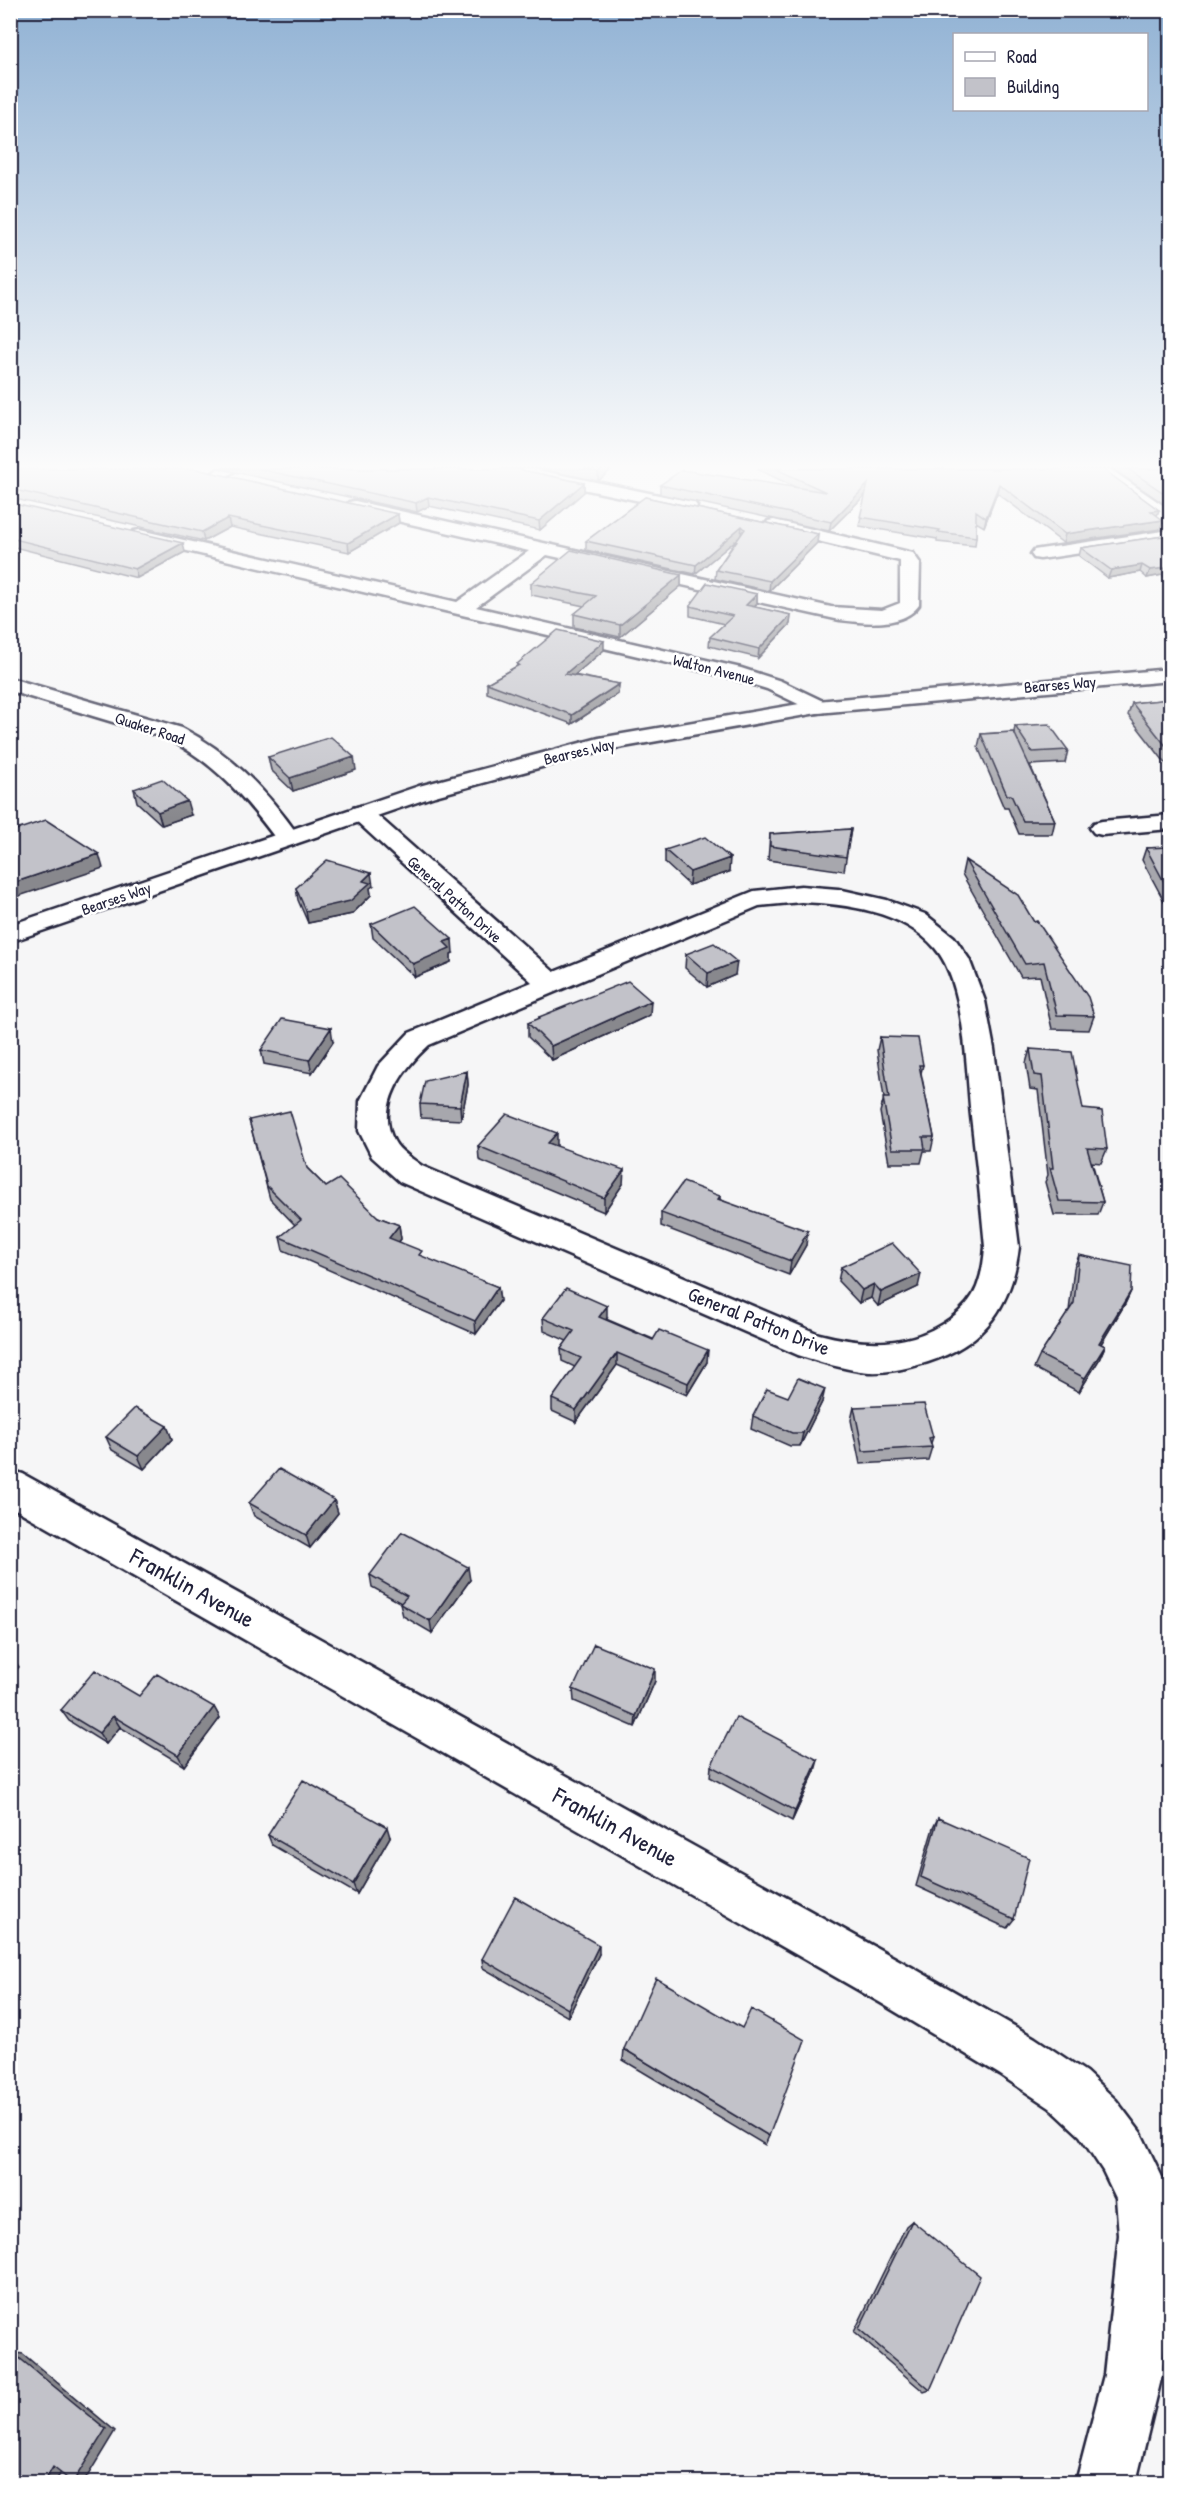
<svg xmlns="http://www.w3.org/2000/svg" width="1181" height="2493" font-family="'Patrick Hand',sans-serif">
	<rect width="100%" height="100%" fill="#f6f6f7"/>
	<filter id="ink" filterUnits="userSpaceOnUse"><feTurbulence type="fractalNoise" baseFrequency=".0167" numOctaves="2"/><feDisplacementMap in="SourceGraphic" scale="12" xChannelSelector="R" yChannelSelector="G"/><feConvolveMatrix kernelMatrix="1 2 1 2 8 2 1 2 1" color-interpolation-filters="sRGB"/></filter>
	<g filter="url(#ink)">
		<g fill="none" stroke-linecap="round" stroke-linejoin="round">
			<g stroke="#22223b" stroke-width="5">
				<path id="minor" d="M218,469H238L224,478H212L210,475Z
					M503,469H533L688,501L694,502L697,506L694,510L688,511L511,474Z
					M1092,469H1110L1170,510V523L1164,522Z
					M355,501L831,607L882,610L900,603V561L768,529L765,525L768,521L774,520L913,553L920,563L919,605C903,628 864,623 840,620L547,555L476,607L741,668L781,681L825,702L828,707L825,712L817,713L767,689L728,677L140,540L134,539L131,535L134,531L140,530L457,602L529,551L349,510L346,506L349,502Z
					M1170,530V540L1040,559L1034,558L1031,554L1034,550L1040,549Z
					M10,678L182,728C231,753 269,793 300,838L297,843L288,845L279,843C247,800 215,762 166,738L10,691Z
					M361,806L369,808L554,972L754,891L801,886L838,889L887,900L925,914L954,937L969,959L985,1001L994,1049L1019,1247C1012,1305 985,1344 928,1362C909,1368 889,1373 869,1372C845,1370 821,1362 798,1355L400,1182L372,1157L359,1131L360,1101L378,1066L409,1033L532,982L353,818L349,813L353,808ZM801,902C847,904 903,911 935,948C966,984 966,1070 971,1116C976,1159 981,1203 985,1247C984,1261 982,1274 977,1287C972,1300 961,1311 950,1319C910,1348 865,1346 819,1334L422,1166C413,1159 399,1151 394,1141C375,1105 404,1068 429,1045L759,906Z
					M1170,815V829L1102,835L1094,833L1090,828L1094,823L1102,821Z
					M10,1470L23,1474L915,1969L1035,2038L1086,2072L1116,2100L1141,2133L1162,2177L1170,2196V2267L1162,2375L1136,2482H1076L1104,2375L1119,2235L1116,2198L1103,2171L1080,2136L1050,2108L999,2074L881,2003L10,1506Z"/>
			</g>
			<g stroke="#22223b" stroke-width="5">
				<path id="major" d="M1170,669V681L817,713L601,751L435,796L10,942V925L419,786L599,738L817,701Z"/>
			</g>
			<use href="#minor" fill="#fff" fill-rule="evenodd"/>
			<use href="#major" fill="#fff" fill-rule="evenodd"/>
		</g>
		<path fill="#a7a7ad" stroke="#22223b" stroke-width="1.5" d="M10,469L398,514L399,523L349,552L230,527L204,541L10,498Z
			M221,469H517L584,483V492L540,530L429,506L417,512Z
			M541,469H612L598,481Z
			M757,469H1018L1157,516L1160,529L1063,543L997,493L984,527L976,522V537L975,546L937,542V539L859,526L866,494L829,531L660,494V485L797,488Z
			M1113,469H1170V508Z
			M645,497L818,534L817,543L769,591L715,579L716,570L737,539L695,574L586,550V541Z
			M10,503L185,552L137,578L10,546Z
			M1170,535V583L1162,575L1147,578L1140,572L1108,578L1079,556L1081,548Z
			M681,575V586L620,637L574,627V614L584,606L531,595V583Z
			M757,594V604L754,607L791,615L790,624L758,658L709,646L710,637L724,624L690,616V606Z
			M604,650L574,675L619,684L618,694L572,724L487,693V683L517,666V664Z
			M1170,699V764L1167,765L1128,715L1132,703Z
			M1015,726L1068,750L1065,763L1030,765L1055,821L1052,834H1019L1008,808H1004L978,747L981,734L1014,732Z
			M268,757L356,770L293,791L271,770Z
			M134,789L191,815L162,825L137,802Z
			M851,829L844,871L768,860L770,834Z
			M1170,847V912L1142,860L1146,848Z
			M665,850L729,872L689,885L665,863Z
			M965,860L1094,1016L1089,1030L1052,1029L1040,976L1021,977L962,874Z
			M373,886L370,888L371,895L352,914L308,923L298,900L296,888Z
			M371,924L453,953L451,954V962L415,977L373,938Z
			M686,954L735,975L707,987L685,968Z
			M650,1015L552,1060L528,1037V1023L539,1019V1017Z
			M880,1037L923,1065L921,1073L934,1137L931,1151H924L921,1163H889L880,1112L884,1098L877,1050Z
			M333,1042L312,1073L264,1064L261,1050Z
			M1030,1049L1083,1109L1107,1149L1101,1163L1092,1162L1103,1202L1098,1215H1054L1045,1182L1048,1175L1038,1090L1030,1089L1026,1063Z
			M467,1071L468,1085L461,1120L421,1118L420,1104Z
			M249,1120L307,1168L326,1187L378,1217L399,1225L401,1239L399,1242L422,1257L498,1287L500,1301L476,1334L283,1250L280,1237L295,1225L270,1199Z
			M478,1146L623,1184L604,1212L479,1160Z
			M720,1196V1199L806,1245L789,1275L661,1226V1213Z
			M1079,1255L1131,1291L1125,1304L1101,1344L1105,1346L1099,1360L1079,1392L1034,1368L1040,1355L1069,1311L1074,1268Z
			M841,1267L918,1287L878,1306L871,1298L859,1303L838,1281Z
			M543,1318H607L606,1319L707,1362L687,1395L617,1365L576,1422L552,1411V1399L575,1367L562,1361L561,1349L567,1341L544,1331Z
			M788,1397L822,1402L800,1446H790L751,1429L753,1416Z
			M854,1407L933,1437L931,1443L932,1447L928,1460L860,1464L851,1420Z
			M167,1426L172,1439L144,1469L112,1450L106,1437Z
			M334,1500L338,1513L310,1548L254,1516L249,1503Z
			M370,1575L470,1580L432,1633L403,1616L400,1604L401,1603L372,1587Z
			M655,1681L635,1727L574,1701L573,1689Z
			M139,1696L214,1707L220,1718L184,1766L120,1727L106,1744L69,1721L61,1710Z
			M711,1766L815,1771L792,1821L710,1777Z
			M938,1818L1014,1919L1007,1928L916,1886L933,1828Z
			M268,1835L390,1837L357,1894L272,1845Z
			M599,1954L568,2017L483,1968L482,1959Z
			M624,2049L769,2136L765,2145L623,2060Z
			M912,2221L930,2390L924,2392L854,2332L906,2226Z"/>
		<path fill="#88888d" stroke="#22223b" stroke-width="1.5" d="M602,469H612L598,481V472Z
			M584,483V492L540,530L539,521Z
			M868,484L867,493L829,531L831,522Z
			M999,484L997,493L984,527L986,518Z
			M428,497L429,506L417,512L416,503Z
			M1159,510L1156,519L1151,511Z
			M398,514L399,523L349,552L348,543Z
			M228,518L230,527L204,541L202,532Z
			M1163,520L1160,529L1063,543L1065,534Z
			M742,526L741,536L695,574L696,565Z
			M818,534L817,543L769,591L770,581Z
			M183,543L185,552L137,578L135,569Z
			M1142,565L1140,572L1108,578L1111,570Z
			M1165,568L1162,575L1147,578L1150,570Z
			M681,575V586L620,637V625Z
			M757,594V604L746,615V605Z
			M791,615L790,624L758,658L759,649Z
			M604,641V650L565,683V674Z
			M619,684L618,694L572,724V715Z
			M354,757L356,770L293,791L290,778Z
			M187,801L191,815L162,825L158,812Z
			M99,854L103,868L10,899V884Z
			M730,858L729,872L689,885L690,872Z
			M371,873L373,886L370,888L371,895L352,914L308,923L306,911L363,881Z
			M452,939L453,953L451,954V962L415,977L413,964L444,942Z
			M737,962L735,975L707,987L708,973Z
			M651,1001L650,1015L552,1060L551,1046Z
			M331,1028L333,1042L312,1073L309,1060Z
			M467,1071L468,1085L461,1120L460,1106Z
			M557,1133V1147L548,1143Z
			M624,1170L623,1184L604,1212V1198Z
			M399,1225L401,1239L391,1251L389,1238Z
			M808,1231L806,1245L789,1275L791,1261Z
			M921,1274L918,1287L878,1306L881,1292Z
			M874,1284L871,1298L859,1303L862,1290Z
			M498,1287L500,1301L476,1334L475,1321Z
			M1131,1291L1125,1304L1093,1357L1099,1343Z
			M607,1306V1318L599,1329V1317Z
			M1105,1346L1099,1360L1079,1392L1085,1378Z
			M708,1350L707,1362L687,1395L688,1383Z
			M617,1353V1365L576,1422V1410Z
			M825,1389L822,1402L800,1446L803,1433Z
			M167,1426L172,1439L144,1469L138,1456Z
			M334,1500L338,1513L310,1548L306,1535Z
			M468,1567L470,1580L432,1633L430,1621Z
			M11,1655L19,1667L10,1677V1656Z
			M655,1669V1681L635,1727L636,1716Z
			M214,1707L220,1718L184,1766L178,1755Z
			M113,1716L120,1727L106,1744L99,1733Z
			M818,1760L815,1771L792,1821L795,1811Z
			M387,1827L390,1837L357,1894L353,1884Z
			M599,1945V1954L568,2017V2009Z
			M12,2352L23,2354L115,2431L84,2482H73Z
			M53,2467L64,2468L55,2482H44Z"/>
		<path fill="#c2c2c9" stroke="#22223b" stroke-width="1.5" d="M10,469H196L398,514L348,543L228,518L202,532L10,489Z
			M259,469H517L584,483L539,521L428,497L416,503Z
			M583,469H602L598,472Z
			M776,469H1103L1159,510L1151,511L1163,520L1065,534L999,484L986,518L976,511V537L938,532L940,530L860,517L868,484L831,522L660,485L682,470L826,492Z
			M1128,469H1170V497Z
			M645,497L818,534L770,581L716,570L745,529L742,526L696,565L586,541Z
			M10,503L183,543L135,569L10,538Z
			M1170,535V573L1165,568L1150,570L1142,565L1111,570L1081,548Z
			M571,550L681,575L620,625L574,614L596,596L531,583Z
			M707,583L757,594L746,605L791,615L759,649L710,637L733,616L690,606Z
			M558,630L604,641L565,674L619,684L572,715L487,683L519,665L517,664Z
			M1170,699V751L1132,703Z
			M1049,724L1068,750L1032,752L1015,726Z
			M1014,732L1055,821H1023L1011,795H1007L981,734Z
			M331,737L354,757L290,778L268,757Z
			M162,779L187,801L158,812L134,789Z
			M46,820L99,854L10,884V832Z
			M851,829L846,857L770,846V834Z
			M705,837L730,858L690,872L665,850Z
			M1170,847V893L1146,848Z
			M327,860L371,873L363,881L370,883L350,901L306,911L296,888Z
			M965,860L1018,895L1034,922L1037,921L1088,997L1094,1016L1057,1015L1044,962L1025,964Z
			M415,906L452,939L444,942L450,948L413,964L371,924Z
			M714,943L737,962L708,973L686,954Z
			M628,981L651,1001L551,1046L528,1023L540,1018L539,1017Z
			M282,1019L331,1028L309,1060L261,1050Z
			M880,1037L918,1038L923,1065H919L934,1137H923L925,1149H892L883,1098H889Z
			M1030,1049L1072,1052L1083,1109L1102,1111L1107,1149L1087,1148L1103,1202L1059,1201L1050,1168H1053L1042,1076L1034,1075Z
			M467,1071L460,1106L420,1104L425,1081Z
			M290,1111L307,1168L326,1187L339,1179L378,1217L399,1225L389,1238L422,1251L419,1255L498,1287L475,1321L280,1237L301,1220L267,1186L249,1120Z
			M507,1114L557,1133L548,1143L624,1170L604,1198L478,1146Z
			M683,1182L720,1196L718,1199L808,1231L791,1261L661,1213Z
			M892,1243L921,1274L881,1292L874,1284L862,1290L841,1267Z
			M1079,1255L1132,1266L1131,1291L1099,1343L1105,1346L1085,1378L1040,1355L1074,1303Z
			M566,1288L607,1306L599,1317L653,1340L659,1330L708,1350L688,1383L617,1353L576,1410L552,1399L581,1358L561,1349L574,1331L543,1318Z
			M798,1378L825,1389L803,1433H792L753,1416L767,1389L788,1397Z
			M924,1404L933,1437L929,1438L932,1447L863,1451L854,1407Z
			M135,1408L167,1426L138,1456L106,1437Z
			M279,1469L334,1500L306,1535L249,1503Z
			M402,1532L468,1567L430,1621L400,1604L407,1596L370,1575Z
			M594,1644L655,1669L636,1716L573,1689Z
			M95,1670L139,1696L157,1674L214,1707L178,1755L113,1716L99,1733L61,1710Z
			M736,1717L818,1760L795,1811L711,1766Z
			M303,1780L387,1827L353,1884L268,1835Z
			M938,1818L1029,1858L1014,1919L921,1877Z
			M515,1897L599,1945L568,2009L482,1959Z
			M656,1978L742,2028L751,2009L805,2040L769,2136L624,2049Z
			M912,2221L980,2276L930,2390L859,2329Z
			M12,2352L106,2429L73,2482H72L53,2467L44,2482H17L10,2477V2355Z"/>
	</g>
	<linearGradient id="sky" x2="0" y2="1"><stop stop-color="#91b2d4"/><stop offset="0.57" stop-color="#fbfbfb"/><stop offset="1" stop-color="#fbfbfb" stop-opacity="0"/></linearGradient>
	<rect width="1181" height="818" fill="url(#sky)"/>
	<g text-anchor="middle" stroke-width="5" stroke-linejoin="round" paint-order="stroke">
		<g font-size="16" fill="#22223b" stroke="#fff">
			<text transform="translate(714 669) rotate(14)" y="6">Walton Avenue</text>
			<text transform="translate(1060 684) rotate(-5)" y="6">Bearses Way</text>
			<text transform="translate(150 728) rotate(18)" y="6">Quaker Road</text>
			<text transform="translate(579 751) rotate(-13)" y="6">Bearses Way</text>
			<text transform="translate(116 898) rotate(-19)" y="6">Bearses Way</text>
			<text transform="translate(455 899) rotate(42)" y="6">General Patton Drive</text>
		</g>
		<g font-size="20" fill="#22223b" stroke="#fff">
			<text transform="translate(759 1321) rotate(22)" y="7">General Patton Drive</text>
		</g>
		<g font-size="24" fill="#22223b" stroke="#fff">
			<text transform="translate(192 1588) rotate(29)" y="8">Franklin Avenue</text>
			<text transform="translate(615 1827) rotate(29)" y="8">Franklin Avenue</text>
		</g>
	</g>
	<rect width="1181" height="2493" fill="none" stroke="#fff" stroke-width="36"/>
	<rect x="18" y="18" width="1145" height="2457" fill="none" stroke="#22223b" stroke-width="2" filter="url(#ink)"/>
	<rect x="953" y="33" width="195" height="78" fill="#ffffff" stroke="#a7a7b1" stroke-width="1.5"/>
	<rect x="965" y="52" width="30" height="9" fill="#ffffff" stroke="#a7a7b1" stroke-width="1.5"/>
	<text x="1007" y="63" font-size="18" fill="#22223b">Road</text>
	<rect x="965" y="78" width="30" height="18" fill="#c2c2c9" stroke="#a7a7b1" stroke-width="1.5"/>
	<text x="1007" y="93" font-size="18" fill="#22223b">Building</text>
</svg>
